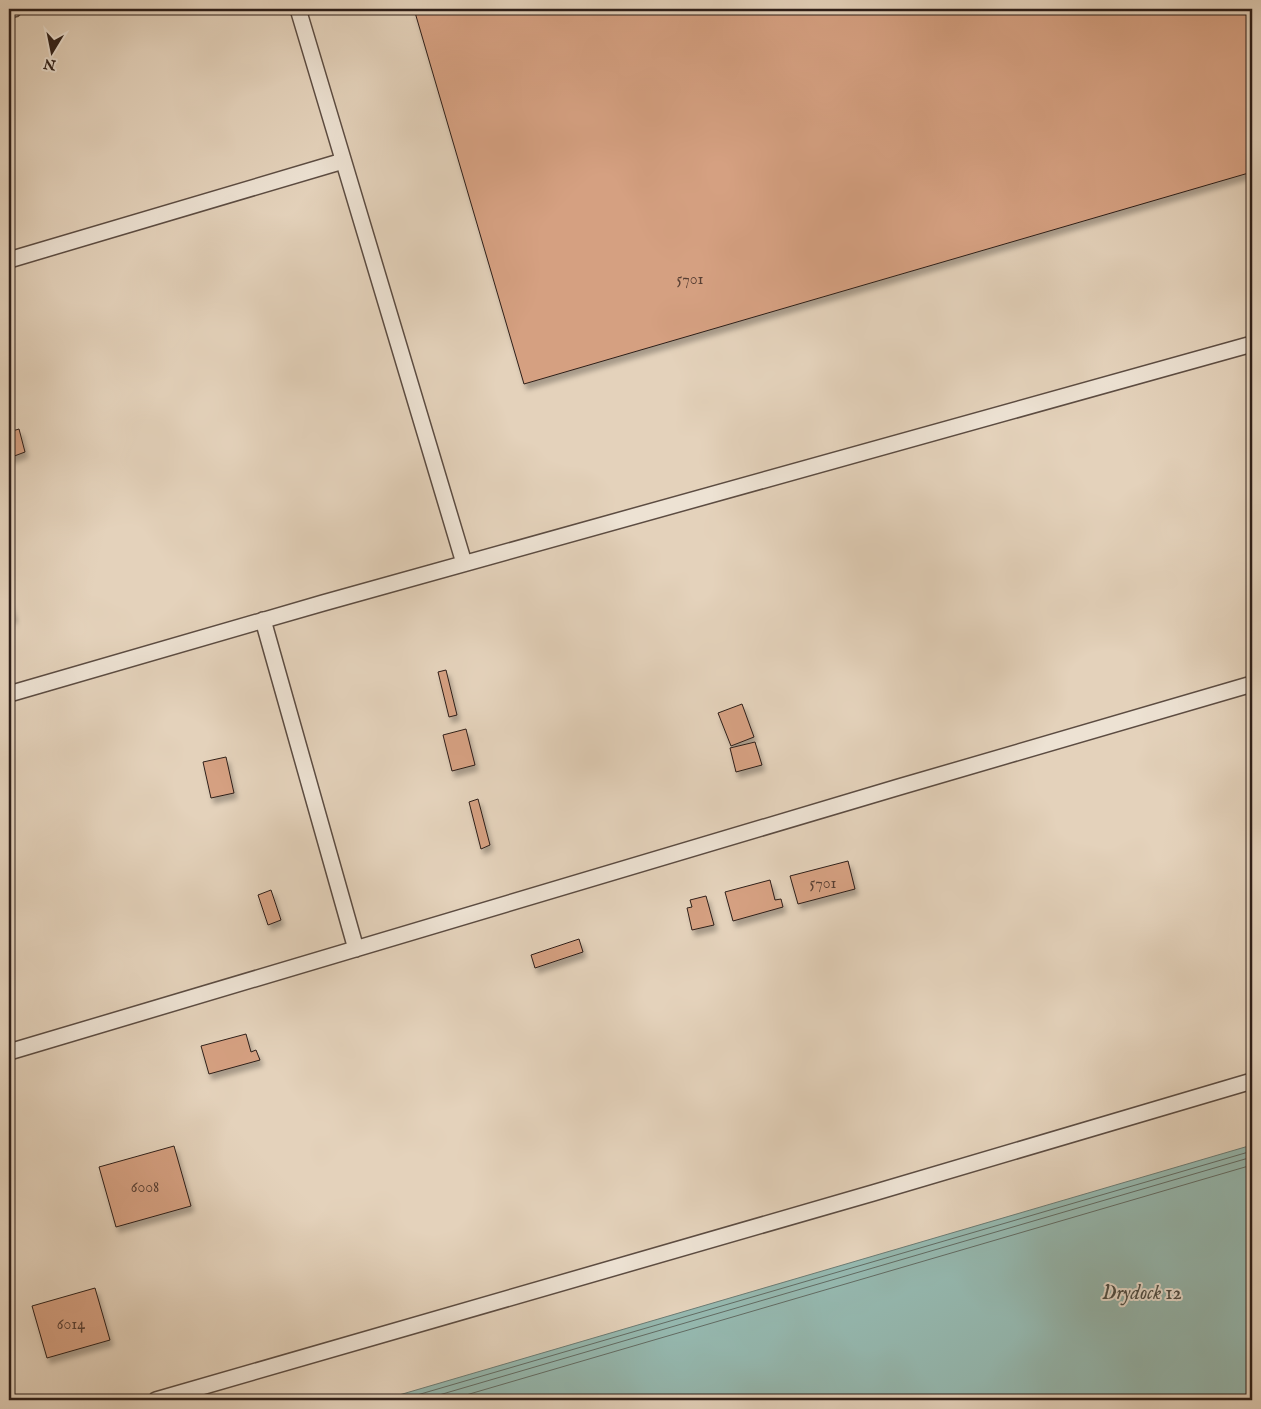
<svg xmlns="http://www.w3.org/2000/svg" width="1261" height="1409" font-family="'IM FELL English',serif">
	<defs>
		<filter id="shadow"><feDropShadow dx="3" dy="5.5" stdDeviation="2.5" flood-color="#0004"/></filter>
	</defs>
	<rect width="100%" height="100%" fill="#e4d2bb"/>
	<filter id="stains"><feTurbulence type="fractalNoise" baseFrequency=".004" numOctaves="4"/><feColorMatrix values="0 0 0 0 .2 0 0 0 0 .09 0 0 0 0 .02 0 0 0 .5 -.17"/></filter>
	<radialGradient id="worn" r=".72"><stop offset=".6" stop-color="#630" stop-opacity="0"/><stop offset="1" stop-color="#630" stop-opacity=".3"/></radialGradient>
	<path fill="#95b8af" stroke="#6c7b73" d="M1252,1145V1400H382Z"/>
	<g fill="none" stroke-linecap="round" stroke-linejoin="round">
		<path stroke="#626c64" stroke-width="1" d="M400,1400L1252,1151
			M422,1400L1252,1157
			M449,1400L1252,1165"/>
	</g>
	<path fill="#d5a081" stroke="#2e1f19" filter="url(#shadow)" d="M414,9H1252V172L524,384Z
		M19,429L25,452L9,458V432Z
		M9,601L14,617L9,618Z
		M446,670L457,715L449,717L438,672Z
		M742,704L754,737L731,746L718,713Z
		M466,729L475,765L452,771L443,735Z
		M755,742L762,765L736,772L730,748Z
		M226,757L234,793L211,798L203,762Z
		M478,799L490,845L481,849L469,802Z
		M848,861L855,889L798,904L790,876Z
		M770,880L775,900L781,899L783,907L733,921L725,892Z
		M271,890L281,920L268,925L258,895Z
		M706,896L714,925L692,930L687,908L692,907L690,900Z
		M579,939L583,952L535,968L531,955Z
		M246,1034L251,1052L256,1050L260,1060L209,1074L201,1046Z
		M174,1146L191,1206L116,1227L99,1167Z
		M95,1288L110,1340L47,1358L32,1306Z"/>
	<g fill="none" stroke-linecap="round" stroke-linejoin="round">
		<g stroke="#5c4c42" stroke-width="18">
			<path id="service" d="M298,9L464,563
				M9,10L14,9
				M9,260L343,161
				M263,620L356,949
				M9,694L323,603L1252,344
				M9,1052L899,787L1252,684
				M156,1400L873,1193L1252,1081"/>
		</g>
		<use href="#service" stroke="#ede2d3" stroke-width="15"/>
	</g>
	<g text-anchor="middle" stroke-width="4" stroke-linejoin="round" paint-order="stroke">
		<g font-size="16" fill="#583f33">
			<text x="690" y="284">5701</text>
			<text x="823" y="888">5701</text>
			<text x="145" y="1192">6008</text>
			<text x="71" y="1329">6014</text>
		</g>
		<g font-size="20" font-style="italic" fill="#4d4d46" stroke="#ede2d3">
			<text x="1142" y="1299">Drydock 12</text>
		</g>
	</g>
	<rect width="1261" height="1409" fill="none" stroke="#e4d2bb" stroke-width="30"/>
	<rect x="10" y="10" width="1241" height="1389" fill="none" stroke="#2e1f19" stroke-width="2.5"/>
	<rect x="15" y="15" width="1231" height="1379" fill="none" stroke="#2e1f19"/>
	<g transform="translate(52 52) rotate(190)" stroke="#ede2d3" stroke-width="4" paint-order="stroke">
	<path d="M0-4L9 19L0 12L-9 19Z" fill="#2e1f19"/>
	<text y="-8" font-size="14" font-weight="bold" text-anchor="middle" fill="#2e1f19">N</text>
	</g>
	<rect width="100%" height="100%" filter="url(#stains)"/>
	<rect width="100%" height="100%" fill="url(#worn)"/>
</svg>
